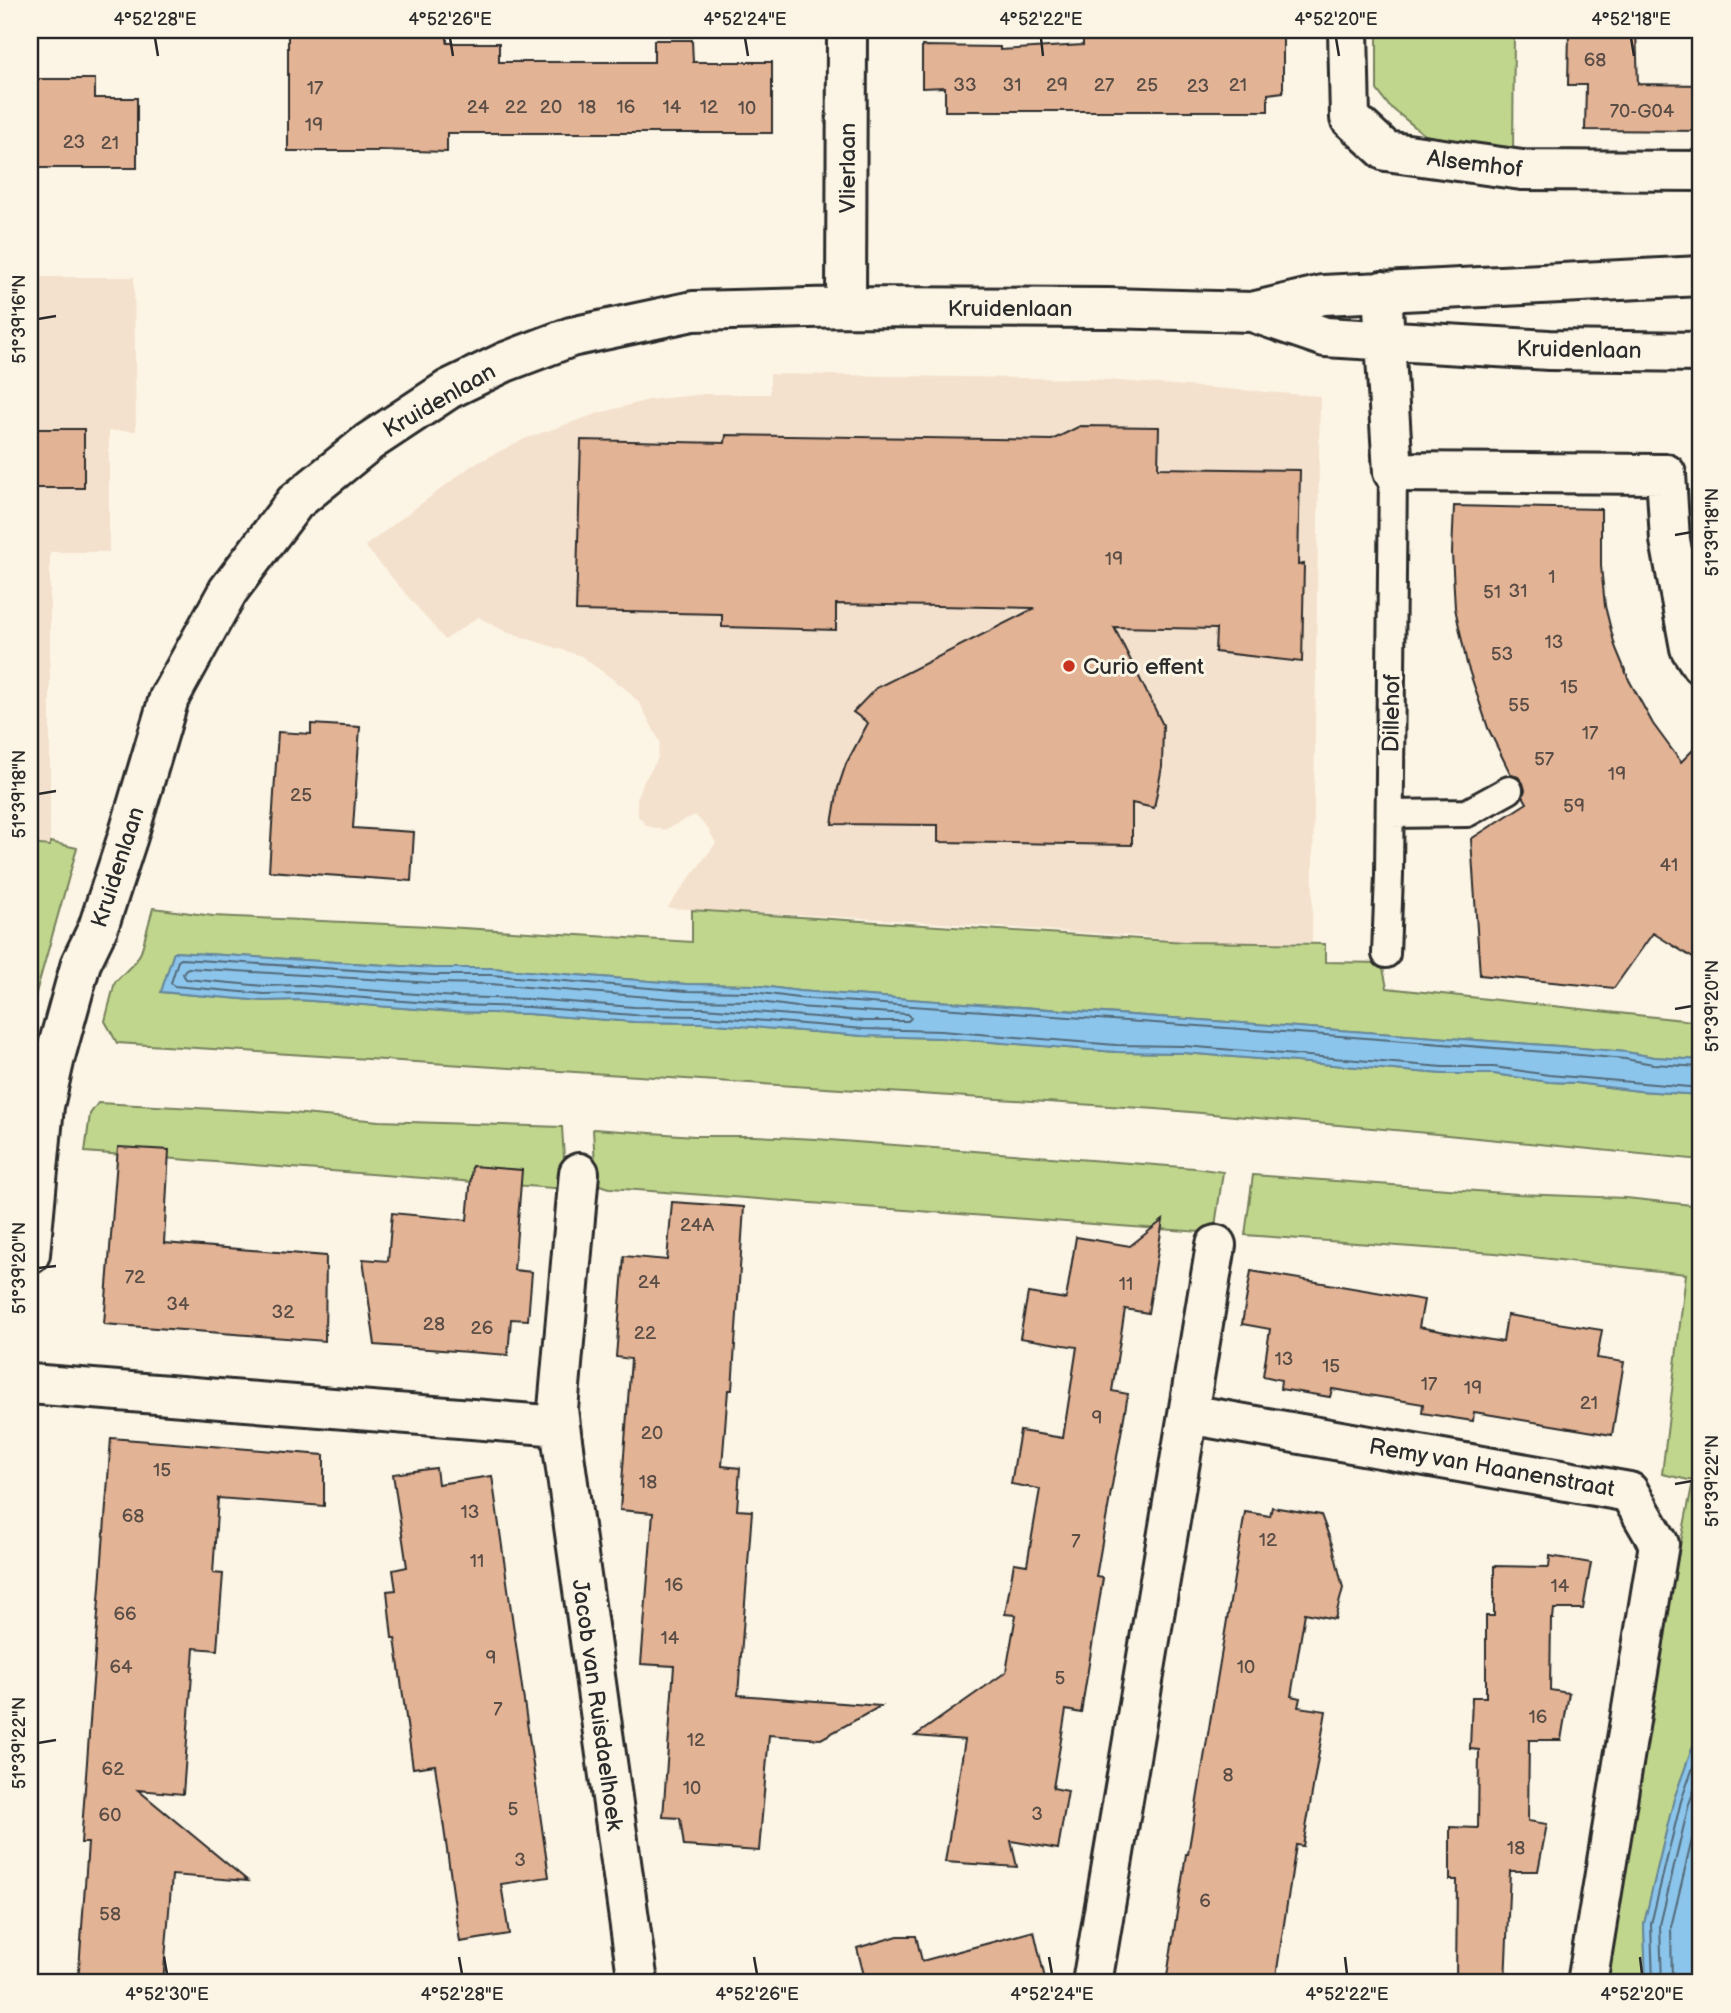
<svg xmlns="http://www.w3.org/2000/svg" width="1731" height="2013" font-family="'Balsamiq Sans',sans-serif">
	<rect width="100%" height="100%" fill="#fcf5e5"/>
	<filter id="ink" filterUnits="userSpaceOnUse"><feTurbulence type="fractalNoise" baseFrequency=".0143" numOctaves="2"/><feDisplacementMap in="SourceGraphic" scale="14" xChannelSelector="R" yChannelSelector="G"/><feConvolveMatrix kernelMatrix="1 2 1 2 8 2 1 2 1" color-interpolation-filters="sRGB"/></filter>
	<g filter="url(#ink)">
		<path fill="#f4e1cd" d="M30,277H134L136,431H109V552H50V846L30,844Z
			M770,374L1093,379L1320,396L1312,942H1185L1148,937L878,919L667,908L716,843L708,829L695,815L664,830L647,826L638,816L637,799L644,781L657,760L660,742L640,704L627,690L581,656L506,632L478,617L445,640L365,546L471,466L524,439L596,414L648,400L705,394H770Z"/>
		<path fill="#c0d68c" stroke="#76805c" stroke-width="2" d="M1377,30H1514L1513,156L1425,135L1389,106L1377,90Z
			M50,842L77,848L30,1014V844L50,846Z
			M153,908L213,916L430,926L692,942V910L1186,942L1325,944V962L1382,963L1387,988L1701,1022V1060L1654,1057L1626,1052L1559,1046L799,991L754,985L686,984L491,968H434L174,952L161,992L264,1001L299,1000L455,1012L528,1014L634,1022L703,1023L863,1036L941,1038L1116,1052L1184,1053L1443,1074H1494L1549,1082L1576,1083L1639,1091L1701,1095V1160L1406,1131L1156,1109L117,1043L105,1021L115,982L136,961L141,952Z
			M98,1103L292,1113L379,1121L562,1127L566,1189L85,1152L90,1114Z
			M593,1129L695,1136H754L816,1139L1195,1168L1223,1172L1214,1233L610,1188L596,1184Z
			M1253,1175L1518,1194L1626,1198L1701,1206V1724L1674,1799L1644,1924L1646,1983H1604L1634,1778L1693,1481L1662,1474L1686,1274L1495,1253L1245,1235Z"/>
		<path fill="#8cc5eb" stroke="#65879e" stroke-width="2" d="M174,952L434,968H491L686,984L754,985L799,991L1559,1046L1626,1052L1654,1057L1701,1060V1095L1639,1091L1576,1083L1549,1082L1494,1074H1443L1184,1053L1116,1052L941,1038L863,1036L703,1023L634,1022L528,1014L455,1012L299,1000L264,1001L161,992Z
			M1701,1724V1983H1646L1644,1924L1674,1799Z"/>
		<g fill="none" stroke-linecap="round" stroke-linejoin="round">
			<path stroke="#526978" stroke-width="2" d="M188,968L433,983L490,984L685,1000L753,1001L797,1007L908,1014L911,1018L908,1021H864L704,1008L634,1007L529,999L455,997L300,985L264,986L186,979L183,974L185,970Z
				M1701,1067L1653,1064L1625,1059L1558,1053L1353,1037L798,998L754,992L686,991L491,975H433L181,959L178,961L171,983L174,986L264,994L299,993L455,1005L529,1007L634,1015L703,1016L864,1029L941,1031L1116,1045L1184,1046L1443,1067H1494L1549,1075L1701,1088
				M1653,1983L1651,1924L1681,1801L1701,1745
				M1662,1983L1660,1925L1689,1804L1701,1771
				M1672,1983L1671,1927L1701,1802"/>
		</g>
		<path fill="#e3b395" stroke="#2b2b2b" stroke-width="2" d="M288,30H447V43H499V62H654V40H692L693,62H772V133H447V152L378,150V151H288Z
			M1083,30H1283V92L1268,94V111H945V87L922,88V46L1000,47V50L1083,45Z
			M1569,30H1636L1638,84L1701,85V131L1585,130L1586,85H1568Z
			M30,79H95V98H137V168H30Z
			M1080,426L1159,427L1158,468L1300,470L1298,565L1304,564L1302,662L1215,652L1216,629L1114,627L1163,725L1162,767L1154,808L1132,803V845L938,842V825L832,824L838,788L846,764L868,723L853,712L876,688L1035,608L836,604V630L722,627V614L576,611L581,440L725,443L726,435L1052,440Z
			M30,429H84V488H30Z
			M1454,506L1601,509V566L1605,606L1615,646L1629,680L1653,724L1681,762L1701,742V963L1653,933L1614,988L1480,975L1471,839L1527,803L1523,796L1525,790L1523,783L1518,777L1511,775L1488,728L1467,664L1455,608L1452,553Z
			M311,724L360,727L353,828L414,832L411,881L269,871L278,732L311,734Z
			M118,1147L169,1150L164,1243L326,1256L325,1341L104,1324Z
			M472,1166L522,1170L514,1270L532,1272L528,1320L511,1319L508,1355L375,1345L363,1259L388,1261L392,1213L467,1220Z
			M672,1202L744,1207L732,1390H728L722,1466L740,1468L737,1510L752,1511L738,1695L881,1706L821,1739L769,1735L759,1851L684,1846L680,1818L663,1817L674,1666L641,1664L653,1513L620,1510L631,1359L616,1357L624,1256L667,1260Z
			M1163,1220L1148,1313L1125,1309L1112,1391L1128,1394L1096,1577L1103,1578L1081,1713L1066,1710L1053,1788L1068,1791L1058,1849L1011,1841L1017,1867L945,1862L965,1740L915,1736L1006,1672L1016,1615L1005,1614L1014,1563L1027,1565L1040,1489L1011,1484L1020,1431L1063,1438L1077,1347L1020,1338L1028,1293L1066,1299L1076,1237L1130,1246Z
			M1251,1271L1424,1300L1419,1327L1461,1335L1503,1342L1507,1315L1602,1330L1597,1358L1624,1362L1612,1435L1474,1412L1473,1421L1447,1417L1422,1413L1423,1404L1332,1389L1330,1397L1280,1389L1281,1380L1263,1376L1270,1329L1242,1324Z
			M111,1438L324,1455V1506L218,1498L213,1573L223,1574L217,1650L194,1648L183,1794L138,1790L248,1881L172,1875L163,1983H78L88,1843H81Z
			M436,1468L438,1484L492,1476L549,1877L501,1884L509,1934L460,1942L435,1765L413,1768L395,1638H392L387,1591L396,1590L393,1570L407,1567L393,1474Z
			M1272,1507L1321,1515L1333,1547L1343,1588L1335,1619L1305,1613L1291,1696L1300,1698L1298,1707L1326,1711L1303,1846L1296,1845L1275,1983H1166L1186,1854H1188L1245,1512L1270,1516Z
			M1550,1556L1591,1563L1583,1609H1554L1553,1619H1551L1550,1690L1569,1693L1561,1740H1529L1528,1821L1547,1824L1538,1871H1510L1505,1983H1456L1457,1880H1450V1827L1478,1828L1479,1750L1470,1749L1472,1697H1486V1616H1494V1566L1549,1567Z
			M1034,1931L1046,1983H866L857,1948L898,1936H916L922,1961Z"/>
		<g fill="none" stroke-linecap="round" stroke-linejoin="round">
			<g stroke="#2b2b2b" stroke-width="32">
				<path id="lane" d="M1390,814L1467,813L1509,790
					M1386,954L1389,875L1393,472"/>
			</g>
			<g stroke="#2b2b2b" stroke-width="44">
				<path id="street" d="M1348,30L1350,118L1386,151L1522,170L1701,171
					M1382,291L1393,472L1666,474L1670,540L1690,648L1701,665
					M846,307L847,30
					M1252,312L1325,337L1549,350L1701,352
					M579,1173L558,1409L560,1426L638,1983
					M30,1254L44,1106L55,1057L81,963L98,928L128,836L169,698L228,591L295,502L369,442L449,389L505,362L571,337L693,311L846,307L1108,308L1252,312L1323,295L1701,276
					M30,1384L560,1426
					M1188,1414L1216,1245
					M1092,1983L1188,1414L1629,1492L1659,1544L1587,1983"/>
			</g>
			<use href="#lane" stroke="#fcf5e5" stroke-width="26"/>
			<use href="#street" stroke="#fcf5e5" stroke-width="38"/>
		</g>
	</g>
	<path fill="none" stroke="#2b2b2b" stroke-width="2.5" d="M155,38L158,56M450,38L453,56M745,38L748,56M1041,38L1043,56M1336,38L1339,56M1631,38L1634,56M38,319L56,316M1675,535L1692,532M38,794L56,791M1675,1009L1692,1006M38,1268L56,1266M1675,1484L1692,1481M38,1743L56,1740M164,1957L167,1974M459,1957L462,1974M754,1957L757,1974M1049,1957L1052,1974M1345,1957L1347,1974M1640,1957L1642,1974"/>
	<circle fill="#c8321e" stroke="#fcf5e5" stroke-width="2.5" cx="1069" cy="666" r="7"/>
	<g text-anchor="middle" stroke-width="6" stroke-linejoin="round" paint-order="stroke">
		<g font-size="19" fill="#594d46">
			<text x="1595" y="66">68</text>
			<text x="965" y="91">33</text>
			<text x="1012" y="91">31</text>
			<text x="1057" y="91">29</text>
			<text x="1104" y="91">27</text>
			<text x="1147" y="91">25</text>
			<text x="1238" y="91">21</text>
			<text x="1198" y="92">23</text>
			<text x="315" y="94">17</text>
			<text x="478" y="113">24</text>
			<text x="516" y="113">22</text>
			<text x="551" y="113">20</text>
			<text x="587" y="113">18</text>
			<text x="626" y="113">16</text>
			<text x="672" y="113">14</text>
			<text x="709" y="113">12</text>
			<text x="747" y="114">10</text>
			<text x="1642" y="117">70-G04</text>
			<text x="314" y="131">19</text>
			<text x="74" y="148">23</text>
			<text x="110" y="149">21</text>
			<text x="1114" y="565">19</text>
			<text x="1552" y="583">1</text>
			<text x="1518" y="597">31</text>
			<text x="1492" y="598">51</text>
			<text x="1554" y="648">13</text>
			<text x="1502" y="660">53</text>
			<text x="1569" y="693">15</text>
			<text x="1519" y="711">55</text>
			<text x="1590" y="739">17</text>
			<text x="1544" y="765">57</text>
			<text x="1617" y="780">19</text>
			<text x="301" y="801">25</text>
			<text x="1574" y="812">59</text>
			<text x="1669" y="871">41</text>
			<text x="697" y="1231">24A</text>
			<text x="135" y="1283">72</text>
			<text x="649" y="1288">24</text>
			<text x="1126" y="1290">11</text>
			<text x="178" y="1310">34</text>
			<text x="283" y="1318">32</text>
			<text x="434" y="1330">28</text>
			<text x="482" y="1334">26</text>
			<text x="645" y="1339">22</text>
			<text x="1284" y="1365">13</text>
			<text x="1331" y="1372">15</text>
			<text x="1429" y="1390">17</text>
			<text x="1473" y="1394">19</text>
			<text x="1589" y="1409">21</text>
			<text x="1097" y="1424">9</text>
			<text x="652" y="1439">20</text>
			<text x="162" y="1476">15</text>
			<text x="648" y="1488">18</text>
			<text x="470" y="1518">13</text>
			<text x="133" y="1522">68</text>
			<text x="1268" y="1546">12</text>
			<text x="1076" y="1547">7</text>
			<text x="477" y="1567">11</text>
			<text x="674" y="1591">16</text>
			<text x="1560" y="1592">14</text>
			<text x="125" y="1620">66</text>
			<text x="670" y="1644">14</text>
			<text x="491" y="1664">9</text>
			<text x="121" y="1673">64</text>
			<text x="1246" y="1673">10</text>
			<text x="1060" y="1684">5</text>
			<text x="498" y="1715">7</text>
			<text x="1538" y="1723">16</text>
			<text x="696" y="1746">12</text>
			<text x="113" y="1775">62</text>
			<text x="1228" y="1781">8</text>
			<text x="692" y="1794">10</text>
			<text x="513" y="1815">5</text>
			<text x="1037" y="1820">3</text>
			<text x="110" y="1821">60</text>
			<text x="1516" y="1854">18</text>
			<text x="520" y="1866">3</text>
			<text x="1205" y="1907">6</text>
			<text x="110" y="1920">58</text>
		</g>
		<g font-size="23" fill="#2b2b2b" stroke="#fcf5e5">
			<text transform="translate(1475 163) rotate(7)" y="8">Alsemhof</text>
			<text transform="translate(847 168) rotate(-90)" y="8">Vlierlaan</text>
			<text x="1010" y="316">Kruidenlaan</text>
			<text transform="translate(1579 349) rotate(1)" y="8">Kruidenlaan</text>
			<text transform="translate(439 400) rotate(-30)" y="8">Kruidenlaan</text>
			<text transform="translate(1391 713) rotate(-89)" y="8">Dillehof</text>
			<text transform="translate(117 867) rotate(-72)" y="8">Kruidenlaan</text>
			<text transform="translate(1492 1467) rotate(10)" y="8">Remy van Haanenstraat</text>
			<text transform="translate(598 1705) rotate(82)" y="8">Jacob van Ruisdaelhoek</text>
		</g>
		<g font-size="23" fill="#2b2b2b" stroke="#fcf5e5" text-anchor="start">
			<text x="1083" y="674">Curio effent</text>
		</g>
	</g>
	<rect width="1731" height="2013" fill="none" stroke="#fcf5e5" stroke-width="77"/>
	<rect x="38" y="38" width="1654" height="1936" fill="none" stroke="#2b2b2b" stroke-width="2.5"/>
	<g font-size="18" text-anchor="middle" fill="#2b2b2b">
		<text x="155" y="25">4°52'28"E</text>
		<text x="450" y="25">4°52'26"E</text>
		<text x="745" y="25">4°52'24"E</text>
		<text x="1041" y="25">4°52'22"E</text>
		<text x="1336" y="25">4°52'20"E</text>
		<text x="1631" y="25">4°52'18"E</text>
		<text transform="translate(19 319) rotate(-90)" y="6">51°39'16"N</text>
		<text transform="translate(1712 532) rotate(-90)" y="6">51°39'18"N</text>
		<text transform="translate(19 794) rotate(-90)" y="6">51°39'18"N</text>
		<text transform="translate(1712 1006) rotate(-90)" y="6">51°39'20"N</text>
		<text transform="translate(19 1268) rotate(-90)" y="6">51°39'20"N</text>
		<text transform="translate(1712 1481) rotate(-90)" y="6">51°39'22"N</text>
		<text transform="translate(19 1743) rotate(-90)" y="6">51°39'22"N</text>
		<text x="167" y="2000">4°52'30"E</text>
		<text x="462" y="2000">4°52'28"E</text>
		<text x="757" y="2000">4°52'26"E</text>
		<text x="1052" y="2000">4°52'24"E</text>
		<text x="1347" y="2000">4°52'22"E</text>
		<text x="1642" y="2000">4°52'20"E</text>
	</g>
</svg>
